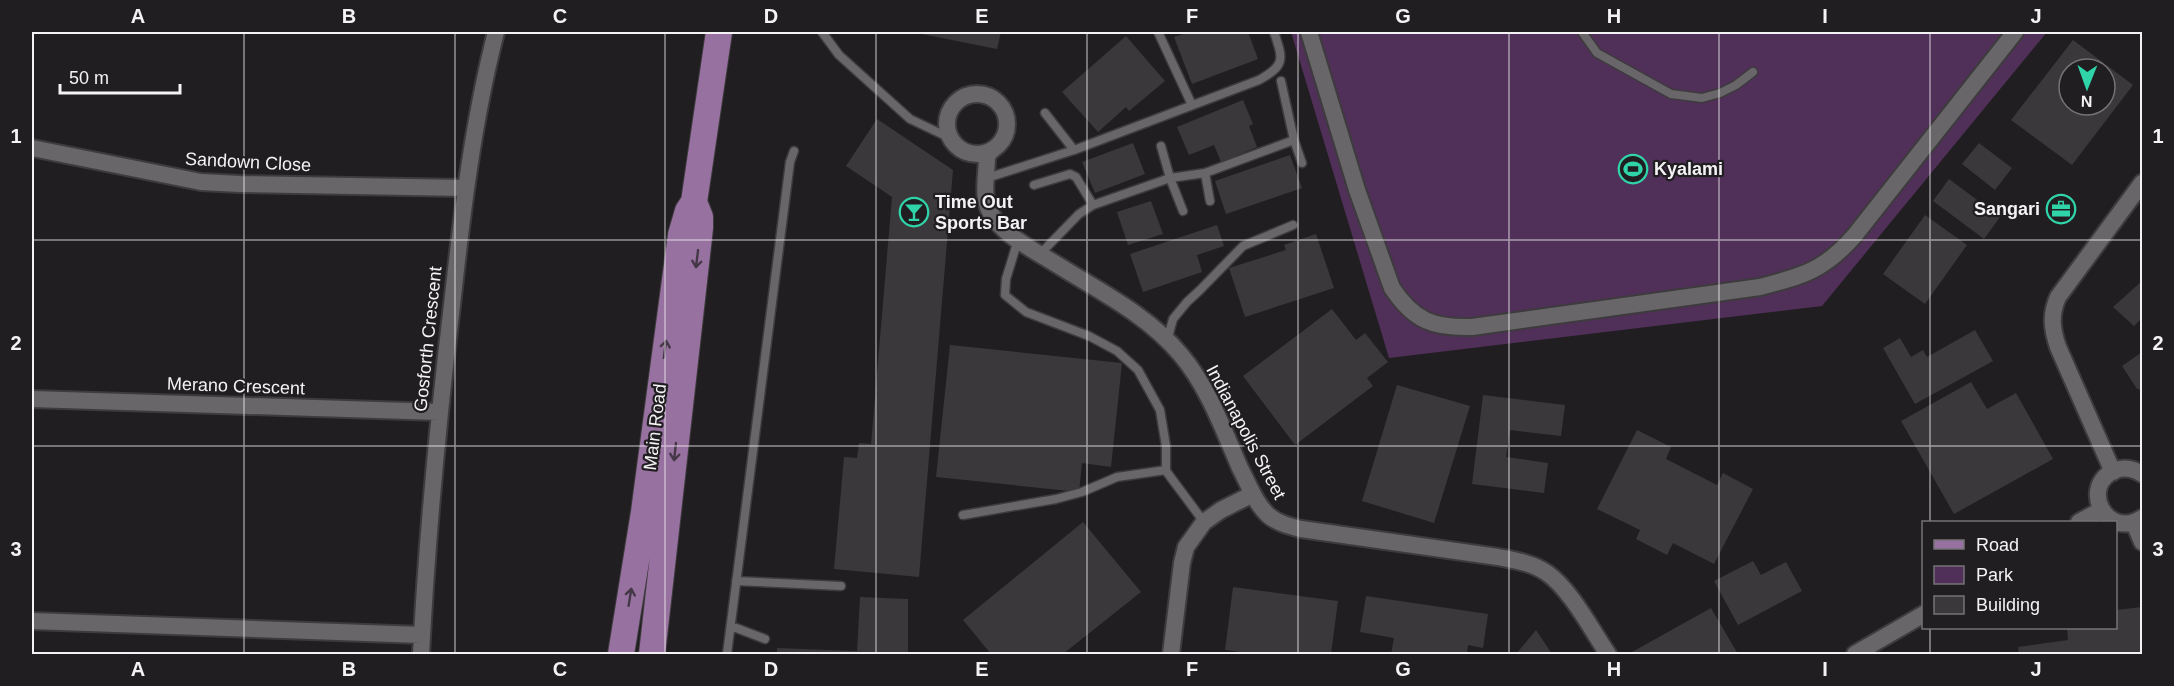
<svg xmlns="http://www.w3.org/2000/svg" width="2174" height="686" font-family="Helvetica,sans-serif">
	<rect width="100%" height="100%" fill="#211e22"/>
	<path fill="#503058" d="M1291,32H2047L1822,306L1389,358Z"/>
	<path fill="#3a383b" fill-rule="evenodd" d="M912,32H1001L997,49Z
		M1190,32H1248L1258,59L1192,84L1174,37Z
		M1126,36L1165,81L1129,111L1126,107L1098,132L1062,92Z
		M2073,40L2133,85L2072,165L2011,120ZM2069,69H2105V105H2069Z
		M1243,100L1253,124L1249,126L1257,147L1221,162L1214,145L1189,155L1177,127Z
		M877,119L953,170L919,577L834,569L844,457L857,458L859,443L871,444L892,197L846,166Z
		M1133,143L1145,174L1095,193L1082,162Z
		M1979,143L2012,168L1995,190L1962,164Z
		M1290,155L1302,188L1226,214L1215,181Z
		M1949,179L2000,217L1984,239L1933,201Z
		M1151,201L1163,234L1128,245L1117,212Z
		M1925,215L1967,245L1925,304L1883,274Z
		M1217,225L1224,246L1197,255L1202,272L1143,292L1130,254Z
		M1316,234L1334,288L1245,317L1229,268L1286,250L1284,245Z
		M2142,281V318L2134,326L2113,307Z
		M1332,309L1356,340L1365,333L1388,362L1367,378L1373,386L1295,445L1243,376Z
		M1975,330L1993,361L1915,404L1883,348L1900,338L1911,357L1923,350L1927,357Z
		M950,345L1122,363L1111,467L1082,463L1079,492L936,477Z
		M2142,352V390L2137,389L2122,366Z
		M1971,382L1987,409L2016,393L2053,459L1954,514L1901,421Z
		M1397,385L1470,406L1434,523L1362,501Z
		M1483,395L1565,405L1561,436L1510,430L1506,457L1548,463L1544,493L1472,484Z
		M1637,430L1671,447L1666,459L1717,485L1723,473L1753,489L1714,564L1673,543L1667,555L1636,539L1640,530L1597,509Z
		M1083,522L1141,592L1063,654H991L963,620Z
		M1753,561L1761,575L1786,562L1802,591L1738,625L1714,581Z
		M1233,587L1338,601L1331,654H1256L1225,650Z
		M1366,596L1488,614L1483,648L1468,645L1467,654H1391L1394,638L1360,632Z
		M860,597L908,599V654H777V648L857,651Z
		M2142,607V654H2019L2018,647L2068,640L2067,628H2116V610Z
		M1711,608L1738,654H1634L1632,652Z
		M1536,630L1552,654H1516Z"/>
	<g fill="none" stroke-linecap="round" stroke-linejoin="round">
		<g stroke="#3e3b3e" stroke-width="11">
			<path id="service" d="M822,32L839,55L910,119L950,138
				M1158,32L1192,105
				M1582,32L1597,53L1671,94L1702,98L1720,93L1736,85L1753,72
				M1045,113L1074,150
				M1294,140L1302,163
				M1161,146L1170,178L1183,211
				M1205,173L1210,201
				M987,178L1074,150L1259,80C1286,65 1283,59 1274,32
				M1034,185L1070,174L1076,177L1093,205
				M1018,240L1006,279L1005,295L1026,312L1089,336L1117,351L1138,370L1160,410L1166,446V471L1204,522
				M1040,254L1079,214L1093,205L1170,178L1205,173L1294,140L1281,81
				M1167,341L1173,319L1187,302L1200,290L1243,246L1293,225
				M963,515L1056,499L1082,492L1117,477L1166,470
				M736,581L841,586
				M731,626L765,639
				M727,654L790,162L794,151"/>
		</g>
		<g stroke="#3e3b3e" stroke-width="20">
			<path id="minor" d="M1309,32L1357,190L1392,288C1414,321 1433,328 1472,327L1760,287C1803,276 1825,270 1855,235L2015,32
				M947 124a30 30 0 1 1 60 0a30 30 0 1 1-60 0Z
				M32,148L201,182L240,184L465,188
				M991,151L987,156C987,173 982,194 989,210C1001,235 1034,250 1056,264C1099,291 1148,315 1181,355C1208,387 1223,429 1240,468C1248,483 1255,503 1268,515C1277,523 1289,526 1301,529L1498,557C1514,560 1533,563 1547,573C1571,590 1591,629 1608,654
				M32,399L439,412
				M2113,472L2058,347C2052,329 2050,315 2058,297L2142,183
				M2142,474C2134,469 2125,467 2116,470C2078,485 2106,541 2142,518
				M2079,522L2101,510
				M2134,523L2142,542
				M32,621L422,635
				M421,654C427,538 438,421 452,305C462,214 473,121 496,32
				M1171,654L1182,563L1186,547L1204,522L1221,510L1253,494
				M1855,654L1924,614"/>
		</g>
		<g stroke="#3e3b3e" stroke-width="28">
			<path id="primary" d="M621,654L644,512L681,235L688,211L694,202L719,32
				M652,654L700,228V217L694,202"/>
		</g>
		<use href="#service" stroke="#696669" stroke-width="8"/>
		<use href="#minor" stroke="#696669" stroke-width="16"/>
		<use href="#primary" stroke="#97719f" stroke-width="26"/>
	</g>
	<defs><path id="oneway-shaft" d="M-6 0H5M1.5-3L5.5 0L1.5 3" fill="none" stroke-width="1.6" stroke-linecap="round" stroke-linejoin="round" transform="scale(1.5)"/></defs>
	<g stroke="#443748">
		<use href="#oneway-shaft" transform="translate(697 259) rotate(97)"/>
		<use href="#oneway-shaft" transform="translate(665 349) rotate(-82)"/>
		<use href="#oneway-shaft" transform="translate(675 452) rotate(96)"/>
		<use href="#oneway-shaft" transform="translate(630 597) rotate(-81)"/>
	</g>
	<path fill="none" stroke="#f4f2f4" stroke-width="1.5" stroke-opacity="0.55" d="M244,32V654M455,32V654M665,32V654M876,32V654M1087,32V654M1298,32V654M1509,32V654M1719,32V654M1930,32V522M32,240H2142M32,446H2142M1930,628V654"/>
	<defs>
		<g id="stadium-ring" transform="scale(1.5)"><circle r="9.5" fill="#211e22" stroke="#30d4a9" stroke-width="1.5"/><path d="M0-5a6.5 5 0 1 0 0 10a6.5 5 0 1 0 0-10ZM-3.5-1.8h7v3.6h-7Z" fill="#30d4a9"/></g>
		<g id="office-ring" transform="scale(1.5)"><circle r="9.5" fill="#211e22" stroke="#30d4a9" stroke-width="1.5"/><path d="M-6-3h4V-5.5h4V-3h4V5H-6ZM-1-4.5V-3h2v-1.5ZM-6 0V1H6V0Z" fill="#30d4a9"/></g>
		<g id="bar-ring" transform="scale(1.5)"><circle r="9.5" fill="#211e22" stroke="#30d4a9" stroke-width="1.5"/><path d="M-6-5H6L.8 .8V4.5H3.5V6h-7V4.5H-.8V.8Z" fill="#30d4a9"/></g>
	</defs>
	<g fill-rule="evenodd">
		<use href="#stadium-ring" x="1633" y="169"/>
		<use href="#office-ring" x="2061" y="209"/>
		<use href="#bar-ring" x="914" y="212"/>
	</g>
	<g text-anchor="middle" stroke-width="4.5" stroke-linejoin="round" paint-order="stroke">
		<g font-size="18" fill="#f4f2f4" stroke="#211e22">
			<text transform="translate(248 162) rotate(3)" y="6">Sandown Close</text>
			<text transform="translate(428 339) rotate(-84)" y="6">Gosforth Crescent</text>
			<text transform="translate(236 386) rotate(2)" y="6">Merano Crescent</text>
			<text transform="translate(655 427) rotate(-83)" y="6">Main Road</text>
			<text transform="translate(1246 432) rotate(62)" y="6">Indianapolis Street</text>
		</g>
		<g font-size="18" font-weight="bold" fill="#f4f2f4" stroke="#211e22" text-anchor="start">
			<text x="1654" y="175">Kyalami</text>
			<text x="935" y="208">Time Out<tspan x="935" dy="21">Sports Bar</tspan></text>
			<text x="2040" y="215" text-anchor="end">Sangari</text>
		</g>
	</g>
	<rect width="2174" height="686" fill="none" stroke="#211e22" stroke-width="66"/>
	<rect x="1922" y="521" width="195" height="108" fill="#211e22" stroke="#757376" stroke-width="1.5"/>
	<rect x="1934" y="540" width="30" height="9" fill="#97719f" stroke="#757376" stroke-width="1.5"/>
	<text x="1976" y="551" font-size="18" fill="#f4f2f4">Road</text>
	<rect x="1934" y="566" width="30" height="18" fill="#503058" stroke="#757376" stroke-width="1.5"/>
	<text x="1976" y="581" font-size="18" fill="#f4f2f4">Park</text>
	<rect x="1934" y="596" width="30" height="18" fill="#3a383b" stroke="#757376" stroke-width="1.5"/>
	<text x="1976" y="611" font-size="18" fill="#f4f2f4">Building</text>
	<g transform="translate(2087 87) rotate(181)"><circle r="28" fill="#211e22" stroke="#757376" stroke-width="1.5"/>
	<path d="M0-4.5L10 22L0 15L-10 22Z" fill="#30d4a9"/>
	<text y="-9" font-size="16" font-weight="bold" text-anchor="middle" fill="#f4f2f4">N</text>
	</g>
	<path d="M60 84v9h120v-9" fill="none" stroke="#f4f2f4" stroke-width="3"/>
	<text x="69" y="84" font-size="18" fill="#f4f2f4" stroke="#211e22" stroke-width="4.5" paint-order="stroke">50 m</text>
	<rect x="33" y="33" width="2108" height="620" fill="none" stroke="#f4f2f4" stroke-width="2"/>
	<g font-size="20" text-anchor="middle" font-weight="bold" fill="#f4f2f4">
		<text x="138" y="23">A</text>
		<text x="349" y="23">B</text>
		<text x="560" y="23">C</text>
		<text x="771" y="23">D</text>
		<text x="982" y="23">E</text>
		<text x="1192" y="23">F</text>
		<text x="1403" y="23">G</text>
		<text x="1614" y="23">H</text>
		<text x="1825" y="23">I</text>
		<text x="2036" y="23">J</text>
		<text x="16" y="143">1</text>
		<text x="2158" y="143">1</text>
		<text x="16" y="350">2</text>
		<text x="2158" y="350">2</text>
		<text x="16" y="556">3</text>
		<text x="2158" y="556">3</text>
		<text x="138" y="676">A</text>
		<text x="349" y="676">B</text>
		<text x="560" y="676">C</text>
		<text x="771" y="676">D</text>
		<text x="982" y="676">E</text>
		<text x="1192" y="676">F</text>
		<text x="1403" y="676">G</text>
		<text x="1614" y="676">H</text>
		<text x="1825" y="676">I</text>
		<text x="2036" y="676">J</text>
	</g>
</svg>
